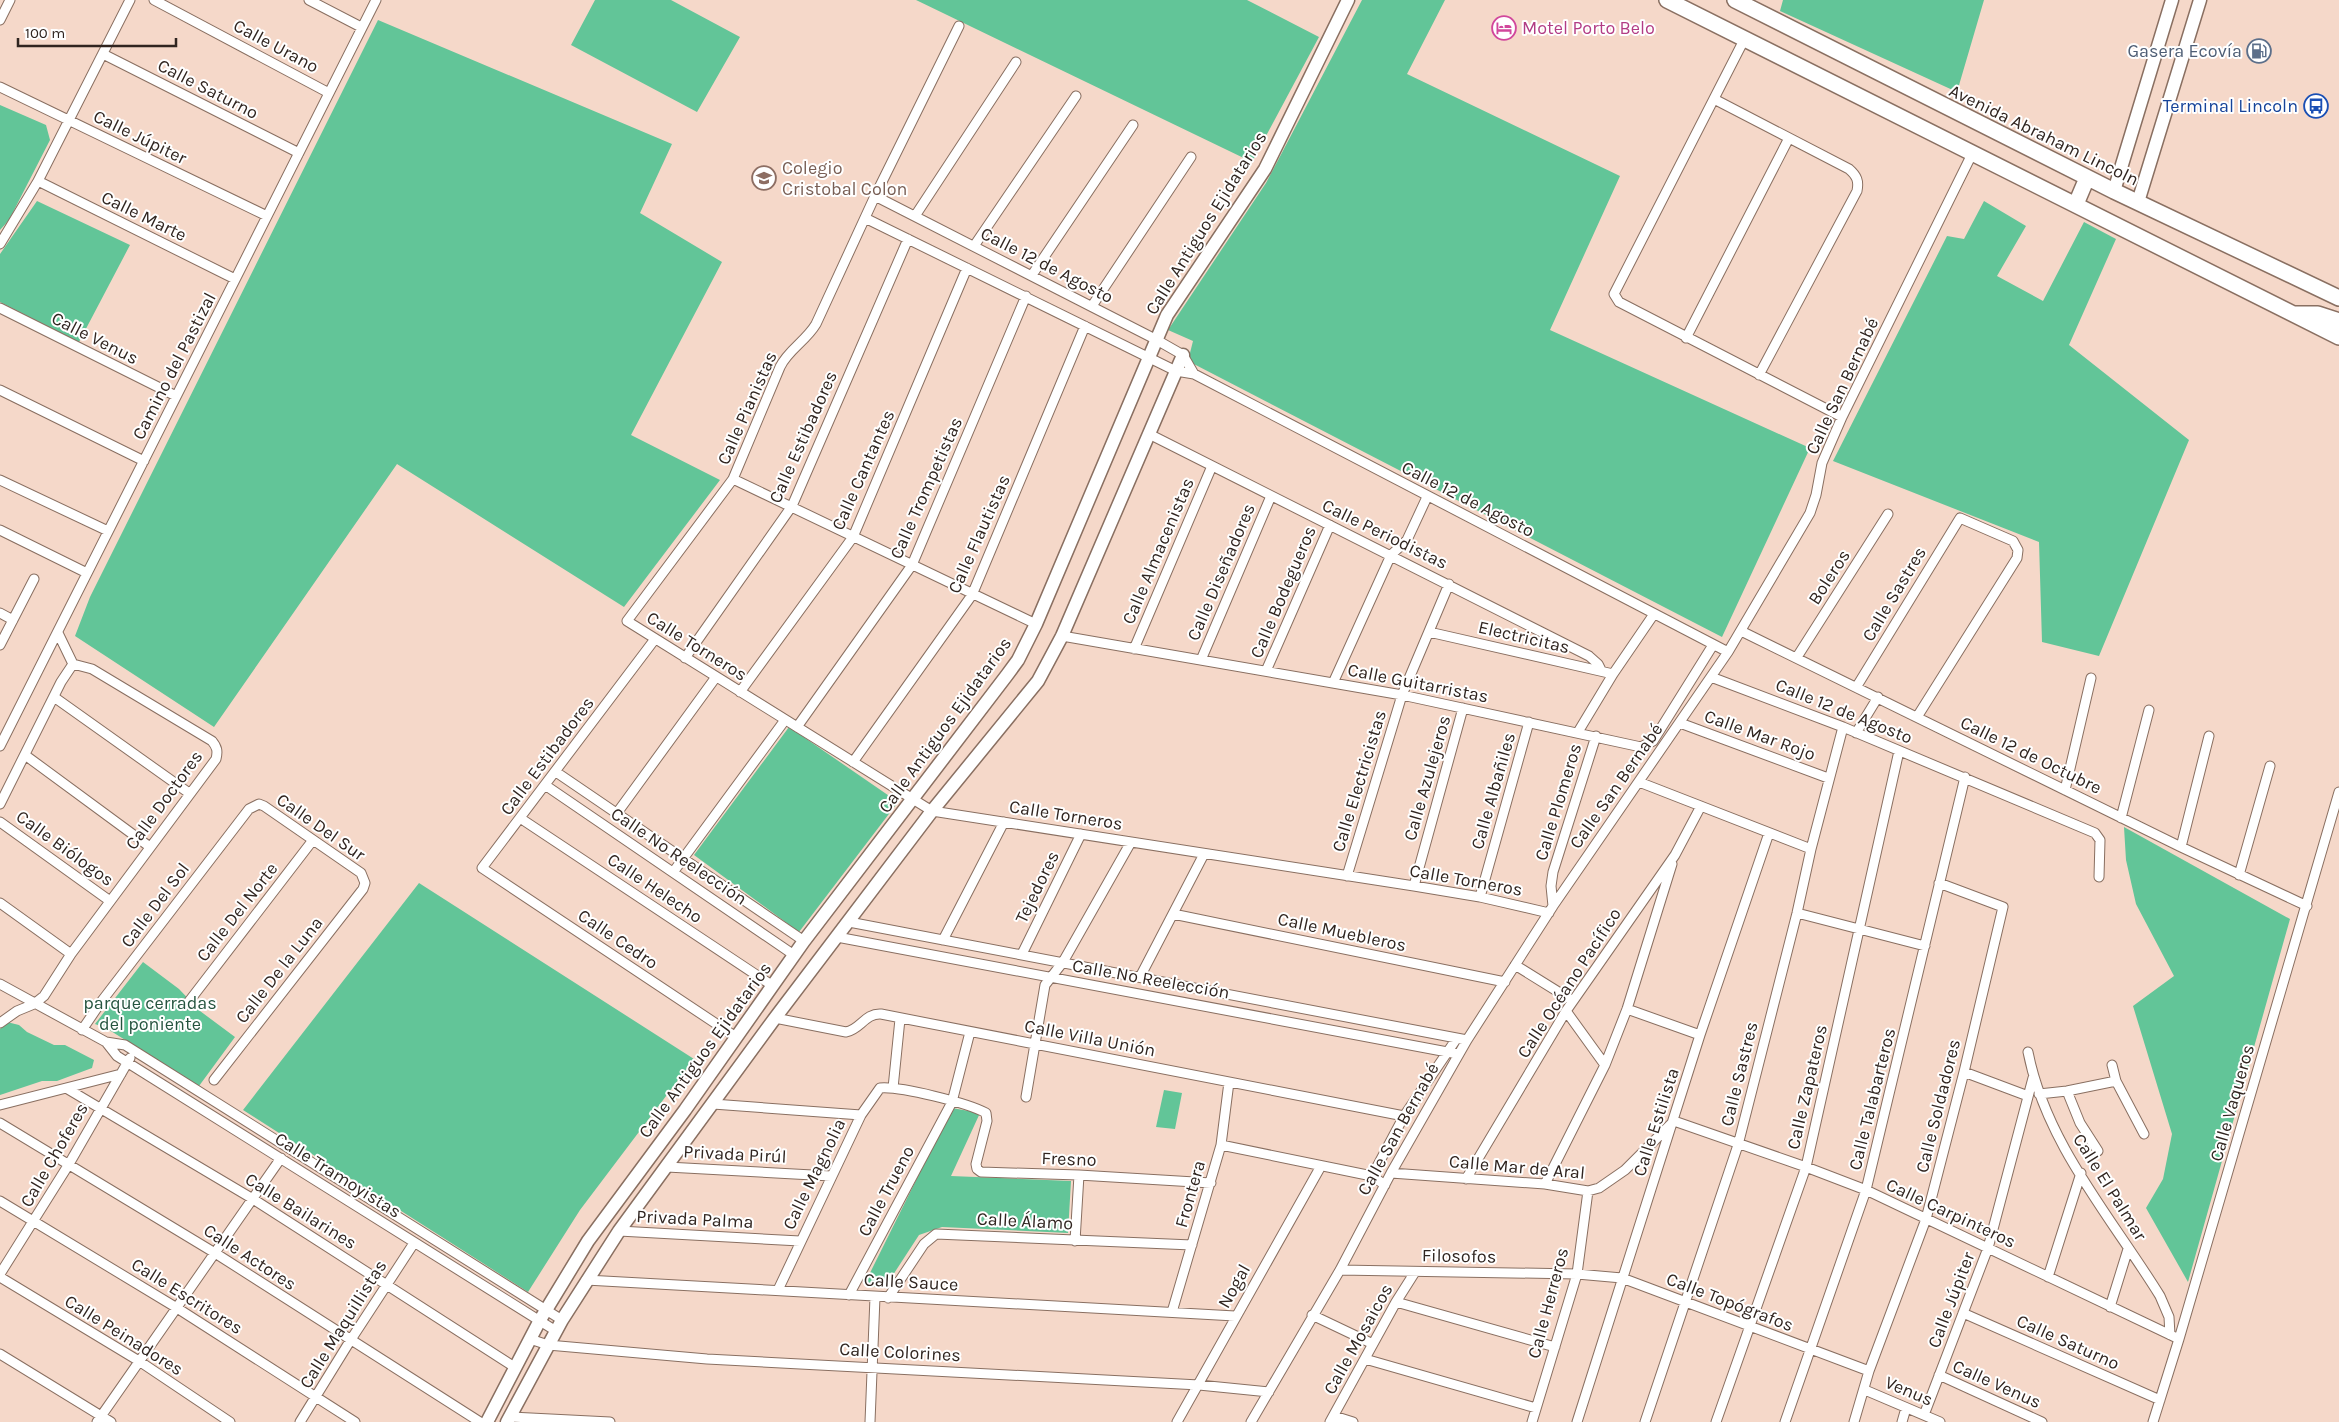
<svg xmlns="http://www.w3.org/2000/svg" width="2339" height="1422" font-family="Karla,sans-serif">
	<rect width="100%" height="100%" fill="#f5d8c9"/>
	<path fill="#62c598" d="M595,0H671L740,37L697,112L571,45Z
		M916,0H1247L1319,37L1252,162Z
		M1362,0H1445L1407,74L1620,176L1550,330L1810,448L1722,637L1188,361L1193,341L1168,330L1266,183Z
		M1783,0H1984L1957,92L1780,11Z
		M378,20L672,144L640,213L722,262L631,435L720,480L624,607L397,464L214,727L75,636L90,597Z
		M0,105L46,125L50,140L9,220L0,230Z
		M37,201L130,245L79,342L0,302V254Z
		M1984,201L2026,226L1997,276L2043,301L2084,222L2116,239L2069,345L2189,440L2099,656L2042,642L2039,542L1833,461L1947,236L1964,239Z
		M789,727L898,802L799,932L694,855Z
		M2124,827L2290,919L2188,1282L2146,1208L2163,1179L2172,1134L2133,1006L2174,976L2136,904L2126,860Z
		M419,883L694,1059L580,1210L528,1292L243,1110Z
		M143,962L179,989L200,1011L235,1037L199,1086L106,1028L95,1024Z
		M7,1022L19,1025L27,1032L54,1045H65L94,1060L92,1068L57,1081H42L0,1095V1029Z
		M1164,1090L1182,1093L1175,1129L1156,1127Z
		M952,1108L980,1113L951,1176L1071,1181L1068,1233L942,1227L919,1235L891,1278L878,1287L864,1285Z"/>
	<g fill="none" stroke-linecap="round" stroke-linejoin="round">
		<g stroke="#896f61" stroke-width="11">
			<path id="street" d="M154,0L329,93
				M309,0L361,27
				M0,20L10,0
				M959,26L875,196L816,324C806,341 788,350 780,367L733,479L627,621L932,811L1414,886L1480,897L1549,913
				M1745,38L1614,294L1619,302L1842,417
				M103,54L299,153
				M0,87L267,216
				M1714,99L1849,169C1857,176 1859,181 1857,191L1759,375
				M38,181L235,279
				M875,196L1155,339L1183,355L1194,374
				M915,216L1016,62
				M865,218L1176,371L1194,374L1728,652
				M0,244L38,181L130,0
				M974,246L1076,96
				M1032,275L1133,125
				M1092,306L1191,157
				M0,308L176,396
				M1686,338L1789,138
				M0,390L144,461
				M1149,434L1589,656L1598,664L1601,670
				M733,479L1036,624
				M0,480L108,531
				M0,530L87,573
				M0,613L13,620
				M1741,631L2181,847L2307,906
				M1429,632L1613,674
				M58,633L73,664
				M1062,636L1402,695L1641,747L1653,741L1713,645
				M655,639L482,868L736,1037
				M0,645L34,579
				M1134,649L1212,466
				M1797,657L1888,514
				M685,658L792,506L908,239
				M1201,660L1271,496
				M1266,671L1330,525
				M1711,677L1843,727L2095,833L2100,840L2099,877
				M1333,683L1391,555L1407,540L1427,497
				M1857,686L1960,518L2013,541L2018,550L2017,558L1917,717
				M740,692L853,537L967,268
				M54,697L189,793
				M1680,723L1828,778
				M797,727L912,565L1026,296
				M1578,732L1613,674L1654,614
				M1856,733L1878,697
				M0,746L376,0
				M25,755L150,847
				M853,762L972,595L1085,326
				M556,772L804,941
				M1639,782L1811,849
				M545,785L794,955
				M2065,790L2091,678
				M0,804L61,682L73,664
				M617,813L716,677
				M520,818L773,986
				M2121,818L2149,710
				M0,822L110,901
				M2181,847L2209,736
				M674,871L785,720
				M2239,875L2270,766
				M1347,876L1402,695L1449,584
				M1414,886L1463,708
				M1480,897L1529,722
				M0,903L71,954
				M1553,906L1551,886L1553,872L1596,736
				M1797,913L1925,946
				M1173,914L1505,982
				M849,922L1467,1040
				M837,937L1458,1054
				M943,940L1004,822
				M1022,954L1081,834
				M1515,965L1573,1001
				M1140,977L1204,854
				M0,984L106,1042L125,1045L562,1320
				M187,1004L313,840
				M1627,1009L1700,1035
				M1566,1011L1605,1065
				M775,1018L846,1032C860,1030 865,1013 881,1014L1404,1116
				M0,1023L17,1011L34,1004L44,996L71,954L216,759C218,751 217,747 212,741L92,669L73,664
				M82,1030L101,1002L249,809L259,804L264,806L361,873L365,883L363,889L214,1080
				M106,1042L117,1056L556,1331
				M2028,1052C2046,1144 2112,1218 2160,1296L2169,1317L2170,1335
				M2112,1065L2116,1081L2144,1134
				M1964,1072L2028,1096
				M66,1088L253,1199L516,1368
				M893,1088L900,1019
				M2067,1091L2080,1123L2098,1151
				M2039,1094L2067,1091L2116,1081
				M1026,1097L1045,985L1063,962L1131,842
				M713,1104L861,1115
				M0,1105L121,1074
				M1674,1121L1806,1167L1866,1190L2179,1339
				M0,1123L215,1253L480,1422
				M1221,1145L1372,1176L1385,1185
				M667,1167L831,1176
				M1391,1173L1545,1184L1588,1191L1599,1188L1625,1170L1672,1123
				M1372,1176L1404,1116L1457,1038
				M1466,1179L1566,1011L1675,855L1701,806
				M1545,1184L1605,1065L1627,1009L1672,864
				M0,1201L177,1308L355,1422
				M619,1231L800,1241
				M1075,1241L1079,1175
				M1340,1270L1577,1274L1622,1278L1869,1371
				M0,1274L69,1164L130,1058
				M0,1277L139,1361L230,1422
				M2048,1277L2081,1173
				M586,1280L1235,1316
				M778,1290L861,1115L880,1088C900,1086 968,1103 986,1113L987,1121L976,1164L977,1169L981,1172L1079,1175L1211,1183
				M849,1295L952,1102L970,1032
				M888,1298L924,1244L936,1234L1192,1245
				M1396,1302L1555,1347
				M2110,1307L2128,1249
				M1172,1312L1221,1145L1229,1082
				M1963,1313L2160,1400
				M1312,1315L1373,1344
				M530,1339L548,1345L707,1359L1199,1385L1269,1392
				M0,1354L111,1422
				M1365,1359L1536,1408
				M1939,1375L2042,1422
				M1865,1390L1940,1422
				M1924,1415L1988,1248L2033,1078
				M1334,1416L1353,1422
				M511,1417L610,1422
				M97,1422L281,1158
				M300,1422L350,1341L414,1243
				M870,1422L875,1297
				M1177,1422L1321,1166
				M1251,1422L1340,1270L1391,1173L1467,1040L1553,906L1728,652L1810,513L1816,495L1822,463L1842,417L1973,152
				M1330,1422L1396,1302L1415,1272
				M1532,1422L1577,1274L1588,1191
				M1577,1422L1700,1035L1769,833
				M1645,1422L1738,1145L1797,913L1811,849L1843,727
				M1716,1422L1806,1167L1899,751
				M1785,1422L1866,1190L1965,777
				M1854,1422L1869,1371L1926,1219L1964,1072L2003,907L1939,883
				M1902,1422L1906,1408
				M2153,1422L2179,1339L2339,792"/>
		</g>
		<g stroke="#896f61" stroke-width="15">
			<path id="secondary" d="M2114,191L2172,0
				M2138,202L2200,0
				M487,1422L540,1320L588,1241L685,1110L804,941L1007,675L1018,660L1036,624L1167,315L1265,169L1348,0
				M507,1422L562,1320L619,1231L775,1018L932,811L1038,681L1062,636L1183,355"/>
		</g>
		<g stroke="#896f61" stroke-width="18">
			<path id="primary" d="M1667,0L2339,337
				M1735,0L2114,191L2339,298
				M2076,204L2087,178
				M2294,314H2318L2339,321"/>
		</g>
		<use href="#street" stroke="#fff" stroke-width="9"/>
		<use href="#secondary" stroke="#fff" stroke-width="12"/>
		<use href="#primary" stroke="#fff" stroke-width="15"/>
	</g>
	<defs>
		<g id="hotel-ring" transform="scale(1.25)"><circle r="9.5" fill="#fff" stroke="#d1479c" stroke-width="1.5"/><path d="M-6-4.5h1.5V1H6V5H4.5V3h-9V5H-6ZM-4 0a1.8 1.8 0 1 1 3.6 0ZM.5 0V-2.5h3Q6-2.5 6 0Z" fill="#d1479c"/></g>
		<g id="fuel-ring" transform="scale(1.25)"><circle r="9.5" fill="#fff" stroke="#5c6f8a" stroke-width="1.5"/><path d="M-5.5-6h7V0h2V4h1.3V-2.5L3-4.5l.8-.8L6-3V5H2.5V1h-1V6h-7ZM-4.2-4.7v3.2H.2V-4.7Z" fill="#5c6f8a"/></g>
		<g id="bus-ring" transform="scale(1.25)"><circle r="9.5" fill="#fff" stroke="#1a4fb4" stroke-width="1.5"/><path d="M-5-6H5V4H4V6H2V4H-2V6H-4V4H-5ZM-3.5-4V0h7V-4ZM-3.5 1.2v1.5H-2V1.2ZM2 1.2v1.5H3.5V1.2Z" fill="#1a4fb4"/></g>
		<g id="school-ring" transform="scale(1.25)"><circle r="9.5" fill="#fff" stroke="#8d6e63" stroke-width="1.5"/><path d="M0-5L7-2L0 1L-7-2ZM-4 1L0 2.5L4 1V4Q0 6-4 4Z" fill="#8d6e63"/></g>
	</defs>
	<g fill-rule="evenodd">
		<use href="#hotel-ring" x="1504" y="28"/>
		<use href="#fuel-ring" x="2259" y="51"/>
		<use href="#bus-ring" x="2316" y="106"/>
		<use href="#school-ring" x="764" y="178"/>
	</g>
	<g text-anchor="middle" stroke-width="4" stroke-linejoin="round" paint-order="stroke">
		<g font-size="18" fill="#b23c85" stroke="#fff" text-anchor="start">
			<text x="1522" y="34">Motel Porto Belo</text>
		</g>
		<g font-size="18" fill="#302520" stroke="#fff">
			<text transform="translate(276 46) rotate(28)" y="6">Calle Urano</text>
			<text transform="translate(208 89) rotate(27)" y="6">Calle Saturno</text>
			<text transform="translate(2044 135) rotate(26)" y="6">Avenida Abraham Lincoln</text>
			<text transform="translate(140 137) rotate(26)" y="6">Calle Júpiter</text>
			<text transform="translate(144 216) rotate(26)" y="6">Calle Marte</text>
			<text transform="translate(1206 223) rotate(-58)" y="6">Calle Antiguos Ejidatarios</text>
			<text transform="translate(1047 265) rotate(27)" y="6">Calle 12 de Agosto</text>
			<text transform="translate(95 338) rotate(27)" y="6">Calle Venus</text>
			<text transform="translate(174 366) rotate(-63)" y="6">Camino del Pastizal</text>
			<text transform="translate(1842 386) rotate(-65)" y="6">Calle San Bernabé</text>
			<text transform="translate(747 408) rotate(-66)" y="6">Calle Pianistas</text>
			<text transform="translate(803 437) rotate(-66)" y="6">Calle Estibadores</text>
			<text transform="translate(863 470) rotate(-66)" y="6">Calle Cantantes</text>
			<text transform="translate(926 488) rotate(-66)" y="6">Calle Trompetistas</text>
			<text transform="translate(1468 499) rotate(27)" y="6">Calle 12 de Agosto</text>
			<text transform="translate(979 534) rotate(-66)" y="6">Calle Flautistas</text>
			<text transform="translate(1385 534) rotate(26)" y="6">Calle Periodistas</text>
			<text transform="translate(1158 551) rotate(-67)" y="6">Calle Almacenistas</text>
			<text transform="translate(1221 572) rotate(-67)" y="6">Calle Diseñadores</text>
			<text transform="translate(1829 577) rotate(-57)" y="6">Boleros</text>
			<text transform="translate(1283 592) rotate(-67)" y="6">Calle Bodegueros</text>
			<text transform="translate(1894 594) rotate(-59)" y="6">Calle Sastres</text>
			<text transform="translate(1524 637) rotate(13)" y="6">Electricitas</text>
			<text transform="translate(697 646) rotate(32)" y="6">Calle Torneros</text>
			<text transform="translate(1418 683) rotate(11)" y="6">Calle Guitarristas</text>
			<text transform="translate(1844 711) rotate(22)" y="6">Calle 12 de Agosto</text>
			<text transform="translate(945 725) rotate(-54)" y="6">Calle Antiguos Ejidatarios</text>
			<text transform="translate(1760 735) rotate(20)" y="6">Calle Mar Rojo</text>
			<text transform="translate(2031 755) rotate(26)" y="6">Calle 12 de Octubre</text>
			<text transform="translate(547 756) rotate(-53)" y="6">Calle Estibadores</text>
			<text transform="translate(1427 778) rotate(-74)" y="6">Calle Azulejeros</text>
			<text transform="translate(1359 781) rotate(-73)" y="6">Calle Electricistas</text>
			<text transform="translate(1616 786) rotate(-55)" y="6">Calle San Bernabé</text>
			<text transform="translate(1493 791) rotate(-74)" y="6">Calle Albañiles</text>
			<text transform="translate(164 800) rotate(-54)" y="6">Calle Doctores</text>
			<text transform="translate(1558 802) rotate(-73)" y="6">Calle Plomeros</text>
			<text transform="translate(1066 815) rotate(9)" y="6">Calle Torneros</text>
			<text transform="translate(321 827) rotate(35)" y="6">Calle Del Sur</text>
			<text transform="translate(65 848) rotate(36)" y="6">Calle Biólogos</text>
			<text transform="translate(679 856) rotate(34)" y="6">Calle No Reelección</text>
			<text transform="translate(1466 880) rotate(10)" y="6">Calle Torneros</text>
			<text transform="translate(1037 887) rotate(-64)" y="6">Tejedores</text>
			<text transform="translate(655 888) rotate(34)" y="6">Calle Helecho</text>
			<text transform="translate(155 905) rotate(-53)" y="6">Calle Del Sol</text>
			<text transform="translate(237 912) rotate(-52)" y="6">Calle Del Norte</text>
			<text transform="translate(1342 932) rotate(12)" y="6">Calle Muebleros</text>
			<text transform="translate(618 939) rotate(34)" y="6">Calle Cedro</text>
			<text transform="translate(279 970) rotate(-52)" y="6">Calle De la Luna</text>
			<text transform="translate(1151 979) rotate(10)" y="6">Calle No Reelección</text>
			<text transform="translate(1569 983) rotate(-57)" y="6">Calle Océano Pacífico</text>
			<text transform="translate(1090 1038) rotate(11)" y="6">Calle Villa Unión</text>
			<text transform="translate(705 1050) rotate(-54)" y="6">Calle Antiguos Ejidatarios</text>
			<text transform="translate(1739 1074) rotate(-76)" y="6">Calle Sastres</text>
			<text transform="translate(1807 1087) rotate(-77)" y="6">Calle Zapateros</text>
			<text transform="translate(1872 1099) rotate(-76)" y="6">Calle Talabarteros</text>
			<text transform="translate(2232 1103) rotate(-74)" y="6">Calle Vaqueros</text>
			<text transform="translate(1938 1106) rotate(-76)" y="6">Calle Soldadores</text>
			<text transform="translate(1656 1122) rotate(-72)" y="6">Calle Estilista</text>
			<text transform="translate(1398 1129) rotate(-61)" y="6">Calle San Bernabé</text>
			<text transform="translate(735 1154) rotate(3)" y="6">Privada Pirúl</text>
			<text transform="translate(54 1155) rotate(-60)" y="6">Calle Choferes</text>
			<text transform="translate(1069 1159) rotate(2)" y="6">Fresno</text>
			<text transform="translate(1517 1167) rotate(5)" y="6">Calle Mar de Aral</text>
			<text transform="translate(814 1174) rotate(-64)" y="6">Calle Magnolia</text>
			<text transform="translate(338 1175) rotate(32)" y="6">Calle Tramoyistas</text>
			<text transform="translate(2110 1187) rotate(58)" y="6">Calle El Palmar</text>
			<text transform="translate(886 1191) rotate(-62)" y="6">Calle Trueno</text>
			<text transform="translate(1190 1194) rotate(-74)" y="6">Frontera</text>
			<text transform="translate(301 1211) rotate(32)" y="6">Calle Bailarines</text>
			<text transform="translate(1951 1213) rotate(25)" y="6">Calle Carpinteros</text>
			<text transform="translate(695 1219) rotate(3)" y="6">Privada Palma</text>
			<text transform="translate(1025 1221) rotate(3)" y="6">Calle Álamo</text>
			<text transform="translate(1459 1256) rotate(1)" y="6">Filosofos</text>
			<text transform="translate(250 1257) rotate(33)" y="6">Calle Actores</text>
			<text transform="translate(911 1282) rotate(3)" y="6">Calle Sauce</text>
			<text transform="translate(1234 1286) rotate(-61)" y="6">Nogal</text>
			<text transform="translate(187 1296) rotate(32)" y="6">Calle Escritores</text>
			<text transform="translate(1951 1300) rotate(-69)" y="6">Calle Júpiter</text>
			<text transform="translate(1730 1302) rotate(21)" y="6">Calle Topógrafos</text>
			<text transform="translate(1548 1303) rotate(-75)" y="6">Calle Herreros</text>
			<text transform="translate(343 1324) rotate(-58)" y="6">Calle Maquillistas</text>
			<text transform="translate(124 1335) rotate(32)" y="6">Calle Peinadores</text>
			<text transform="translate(1358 1339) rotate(-61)" y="6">Calle Mosaicos</text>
			<text transform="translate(2068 1342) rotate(24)" y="6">Calle Saturno</text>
			<text transform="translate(900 1352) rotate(3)" y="6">Calle Colorines</text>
			<text transform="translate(1997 1384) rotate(24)" y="6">Calle Venus</text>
			<text transform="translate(1909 1391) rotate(23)" y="6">Venus</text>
		</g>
		<g font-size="18" fill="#4e5e75" stroke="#fff" text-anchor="end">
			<text x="2242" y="57">Gasera Ecovía</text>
		</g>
		<g font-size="18" fill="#164399" stroke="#fff" text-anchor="end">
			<text x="2298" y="112">Terminal Lincoln</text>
		</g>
		<g font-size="18" fill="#785e54" stroke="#fff" text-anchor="start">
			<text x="782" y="174">Colegio<tspan x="782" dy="21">Cristobal Colon</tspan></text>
		</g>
		<g font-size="18" fill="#25543f" stroke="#fff">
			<text x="150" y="1009">parque cerradas<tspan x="150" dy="21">del poniente</tspan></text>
		</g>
	</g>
	<path d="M18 38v8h158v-8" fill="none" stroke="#302520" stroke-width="2.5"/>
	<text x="25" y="38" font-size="15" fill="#302520" stroke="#ffffff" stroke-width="4" paint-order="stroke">100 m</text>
</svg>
